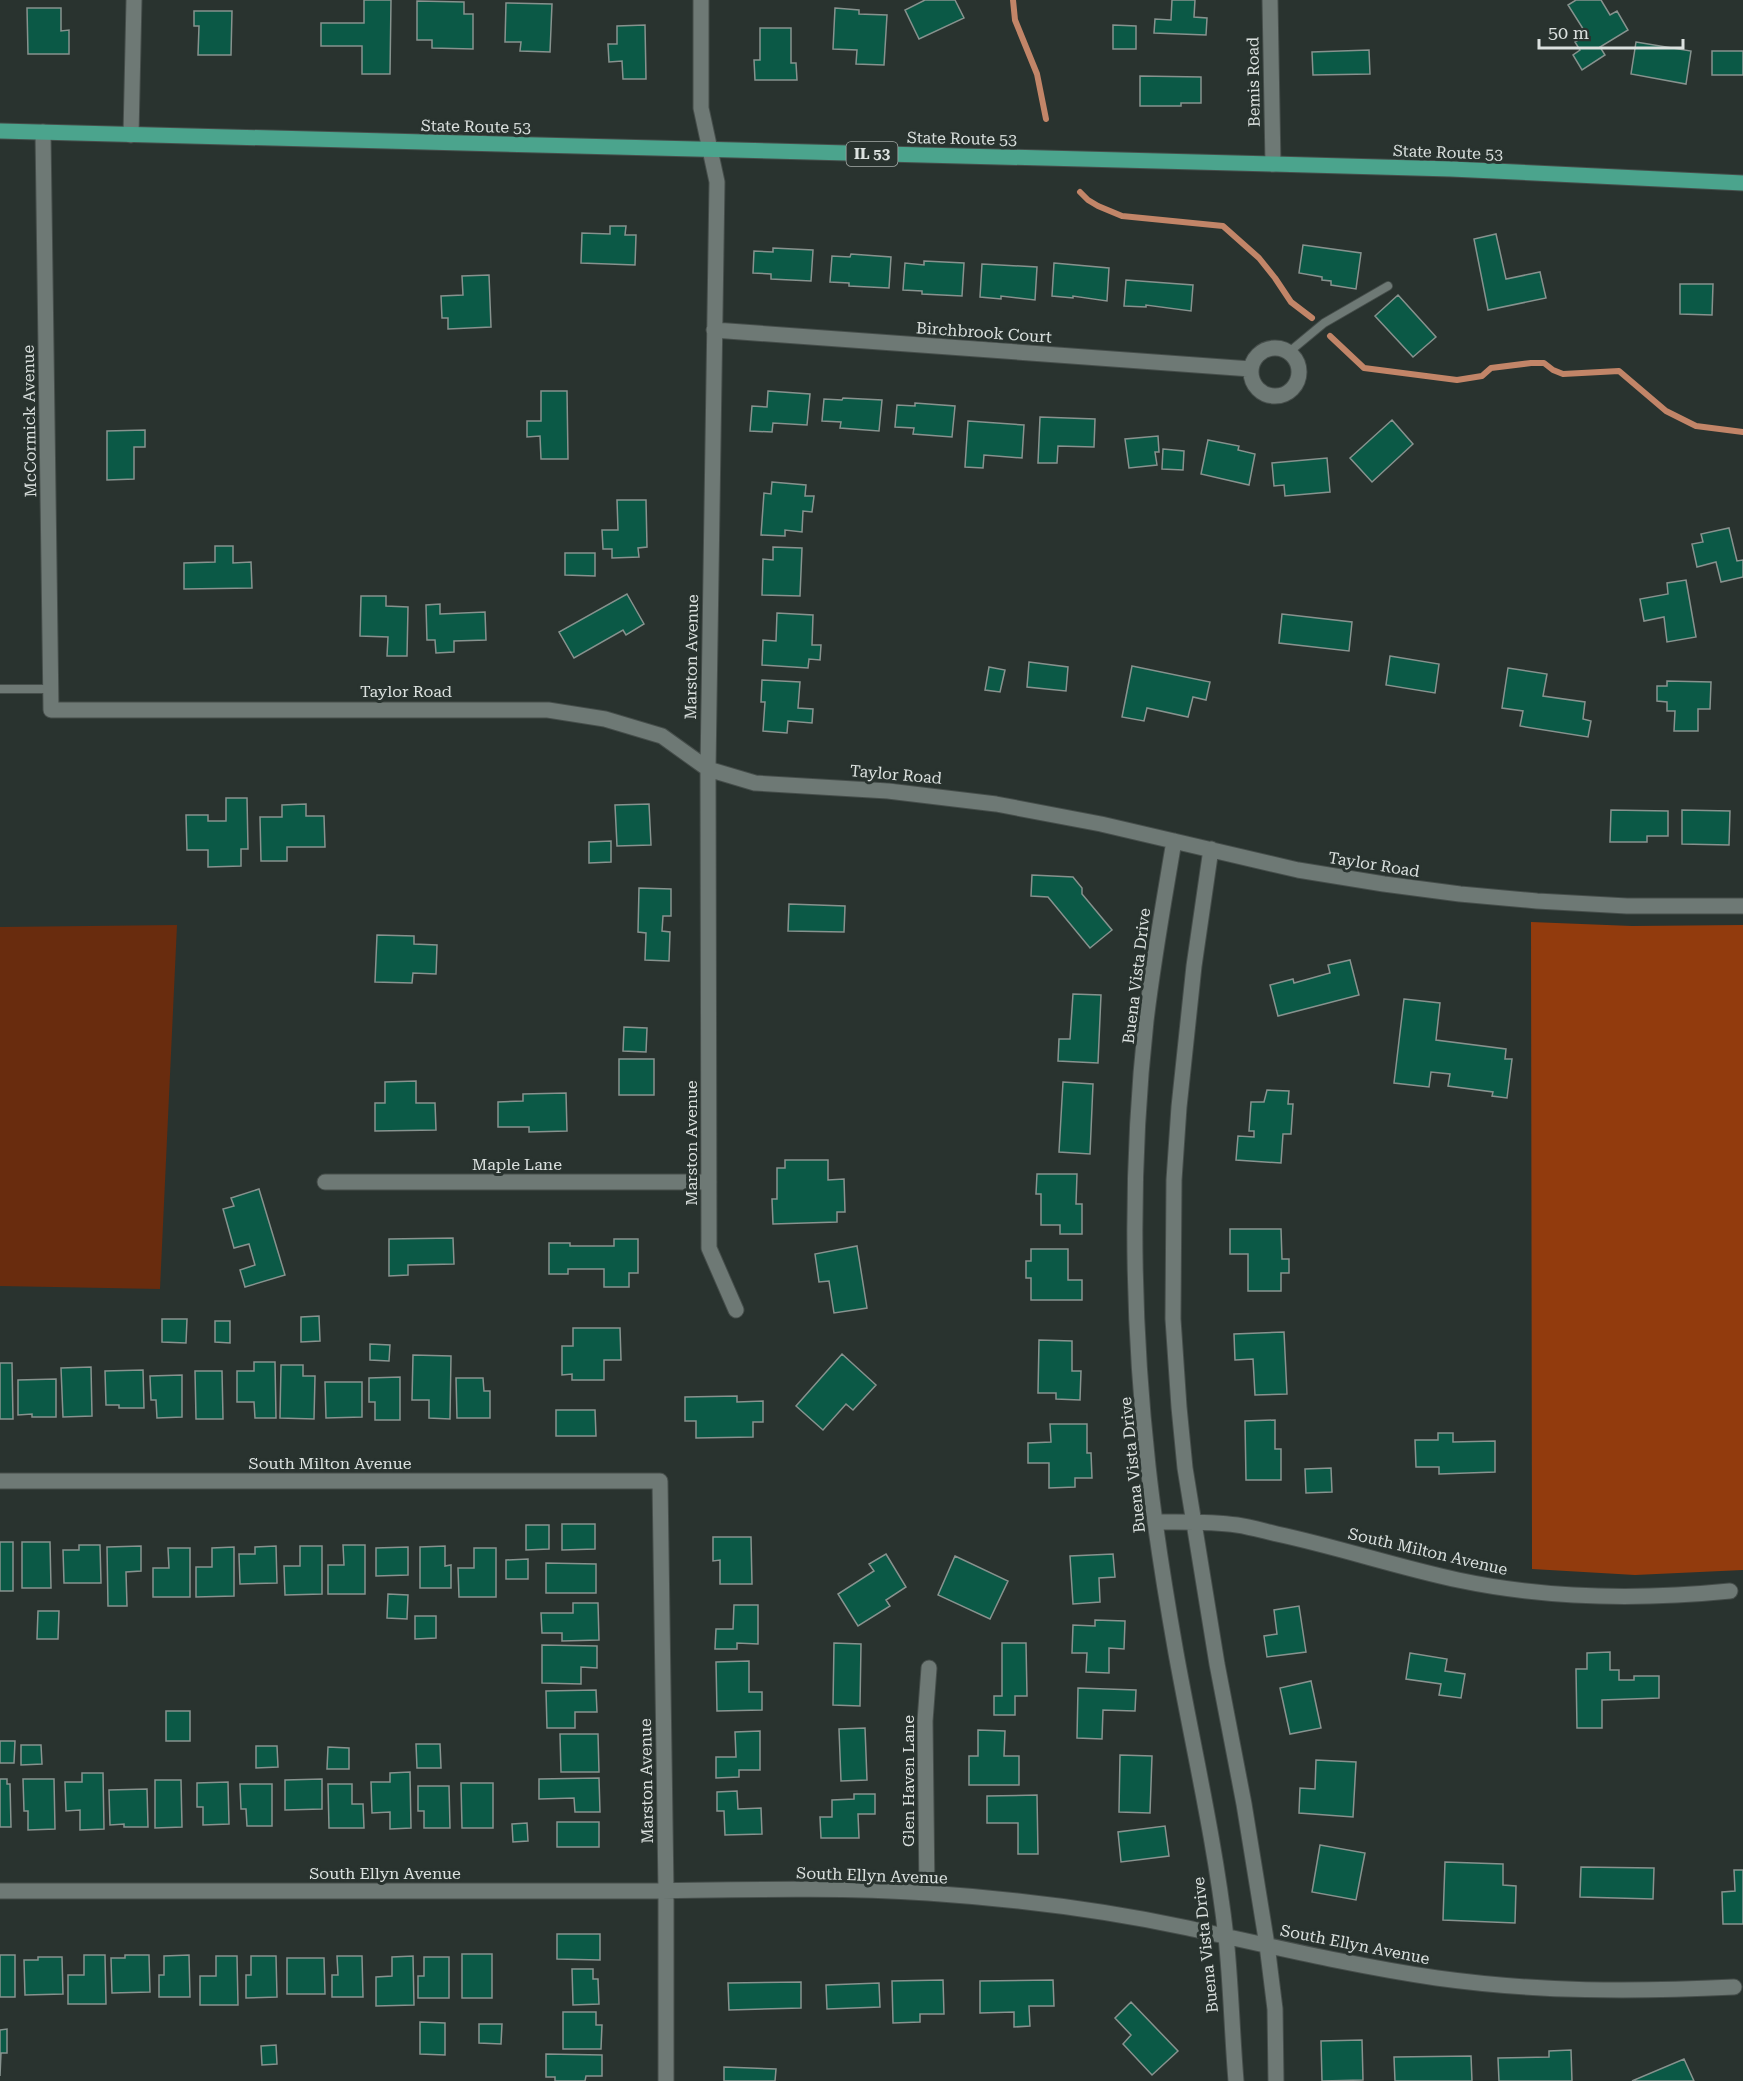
<svg xmlns="http://www.w3.org/2000/svg" width="1743" height="2081" font-family="'Roboto Serif',serif">
	<rect width="100%" height="100%" fill="#29332f"/>
	<path fill="#692c0e" d="M177,925L160,1289L0,1286V927Z"/>
	<path fill="#923b0d" d="M1531,922L1632,926L1743,925V1570L1635,1575L1532,1569Z"/>
	<g fill="none" stroke-linecap="round" stroke-linejoin="round">
		<path stroke="#c28568" stroke-width="6" d="M1013,0L1015,20L1037,74L1046,119
			M1080,192L1088,200L1098,206L1122,216L1223,226L1259,258L1275,278L1291,302L1312,318
			M1330,336L1364,368L1457,380L1482,376L1491,368L1531,363H1544L1553,370L1563,374L1619,371L1666,411L1696,426L1743,432"/>
	</g>
	<path fill="#0b5946" stroke="#87928e" stroke-width="1.5" d="M364,0H391L390,74H362V46H321V23H364Z
		M925,0H955L964,18L919,39L905,10Z
		M1172,0H1195L1194,17L1207,18L1206,35L1154,33L1155,19L1171,20Z
		M1576,0H1601L1610,15L1617,11L1628,30L1600,47L1605,55L1582,70L1573,55L1580,50L1575,42L1587,35L1568,5Z
		M417,1L464,2V14H473V49L432,48V40H417Z
		M506,3L552,4L550,52L520,51L521,42H505Z
		M27,8H61V31L69,30V54H28Z
		M835,8L859,10V14L887,15L884,65L856,64L857,50L833,49Z
		M194,11H232L231,55H198L199,26H194Z
		M645,25L646,79H623L622,61L609,62L608,44H617V26Z
		M1113,25L1136,26V49H1113Z
		M760,28H791V63H796L797,80H755L754,60H760Z
		M1636,42L1691,51L1686,84L1631,74Z
		M1369,50L1370,74L1313,75L1312,52Z
		M1712,51H1743V75H1712Z
		M1140,76L1201,77V103H1181V106H1140Z
		M610,226H626L625,235H636L635,265L581,263L582,233L610,234Z
		M1496,234L1506,279L1540,272L1546,298L1488,310L1474,239Z
		M1303,245L1361,253L1356,289L1331,285V281L1322,280V277L1299,273Z
		M773,248L813,250L811,281L771,279V274L753,273L754,251L773,252Z
		M851,254L891,257L889,288L849,286V283L830,282L832,256L850,257Z
		M924,261L964,263L962,296L922,294V291L903,290L905,263L924,265Z
		M1054,263L1109,268L1107,301L1073,296V298L1052,296Z
		M982,264L1037,267L1035,300L1001,296V299L980,297Z
		M489,275L491,327L448,329V318H442L441,296L463,295L462,276Z
		M1126,280L1193,285L1191,311L1146,305V307L1124,306Z
		M1680,284H1713L1712,315L1680,314Z
		M1398,295L1436,337L1413,357L1375,316Z
		M541,391H567L568,459H541L540,436L527,437V421H541Z
		M768,391L810,394L807,425L773,423L772,432L750,431L752,406L767,407Z
		M843,398L882,400L879,431L840,428L841,422L822,421L824,399L842,400Z
		M915,403L955,406L952,437L913,434L914,428L895,427L897,405L915,406Z
		M1040,417L1095,419L1094,447L1058,446L1057,463H1038Z
		M1392,420L1413,444L1372,482L1350,458Z
		M968,421L1024,425L1022,458L984,455L983,468L965,467Z
		M145,430V447H134V479L107,480V431Z
		M1158,436L1159,452H1155L1157,465L1129,468L1125,439Z
		M1208,440L1239,446L1238,450L1255,454L1249,485L1201,474Z
		M1163,449L1184,451L1183,470L1162,469Z
		M1327,458L1330,492L1285,496L1284,485L1274,486L1272,463Z
		M772,482L806,485L805,496H814L812,512L803,511L802,532L785,530V536L761,535L764,493L771,494Z
		M617,500H646L647,547L638,548L639,557L612,558V549H603L602,530H618Z
		M1729,528L1737,561L1743,560V577L1721,582L1716,562L1697,567L1692,544L1703,542L1701,534Z
		M215,546H233V563L251,562L252,588L184,589V563L215,562Z
		M773,547L802,548L800,596L762,595L763,559L773,560Z
		M565,553H595V576L565,575Z
		M1686,580L1696,637L1667,642L1664,617L1644,621L1640,599L1668,594L1667,583Z
		M627,594L644,624L626,635L623,630L574,658L559,632Z
		M361,596H386V606L408,607L407,656H387L388,637L360,636Z
		M440,604V614L485,612L486,640L454,641V652L436,653L435,640H427L426,605Z
		M777,613L813,615L812,645H821L820,660L809,659L808,668L762,665L763,640L776,641Z
		M1282,614L1352,622L1349,651L1279,643Z
		M1390,656L1439,664L1435,693L1386,685Z
		M1029,662L1068,667L1066,691L1027,687Z
		M1132,666L1210,682L1206,700L1193,697L1188,717L1147,708L1144,721L1122,717Z
		M989,667L1005,670L1000,692L985,690Z
		M1508,668L1547,674L1543,696L1585,702L1583,719L1591,721L1588,737L1520,726L1523,711L1502,708Z
		M762,680L800,682L798,708L813,709L812,723L788,721L787,733L763,731L765,702H761Z
		M1667,681L1711,682L1710,709H1698V731H1674L1675,711H1667V702L1657,701V686H1667Z
		M226,798H247L248,849H241V866L208,867V850H187L186,815H208V821H226Z
		M306,804V816H324L325,847H287V861H261L260,817H282V805Z
		M649,804L651,845L617,846L615,805Z
		M1611,810L1668,811V836H1647V842H1610Z
		M1682,810L1730,811L1729,845L1682,844Z
		M611,841V862L589,863V842Z
		M1032,875L1073,877L1082,888V894L1112,930L1090,948L1048,897L1031,896Z
		M639,888L671,889V916H663L662,931L670,932L669,961L645,960L646,933L638,932Z
		M789,904L845,906L844,932L788,931Z
		M377,935L414,936V944L437,945L436,974L413,973L412,983L375,982Z
		M1350,960L1359,995L1278,1016L1270,985L1293,979L1294,983L1330,973L1328,965Z
		M1073,994L1101,995L1098,1063L1058,1061L1059,1039H1070Z
		M1404,999L1440,1003L1436,1040L1506,1049L1505,1059H1512L1507,1098L1492,1096L1493,1092L1448,1086L1450,1074L1431,1072L1429,1087L1394,1083Z
		M624,1027L647,1028L646,1052L623,1051Z
		M619,1059H654V1095H619Z
		M416,1081V1103H435L436,1130L375,1131V1103H385V1082Z
		M1063,1082L1093,1084L1090,1154L1059,1152Z
		M1267,1090L1289,1091L1288,1104H1293L1291,1134H1283L1281,1163L1236,1160L1238,1136L1254,1137V1131H1249L1251,1102H1264Z
		M566,1093L567,1131L529,1132V1127H498V1102L523,1101V1094Z
		M785,1160H828V1180L844,1179L845,1212H837V1222L773,1224L772,1199H777V1168H785Z
		M1037,1174H1077L1076,1204H1082V1234H1060V1225H1041V1194H1036Z
		M259,1189L285,1275L245,1287L240,1270L255,1265L249,1244L234,1248L223,1209L234,1206L231,1198Z
		M1230,1229H1281L1282,1259H1289V1273H1281V1291H1248V1254H1230Z
		M453,1238L454,1264L408,1265V1275L389,1276V1239Z
		M614,1239H638V1273H629V1287H604V1269H568V1274H549V1243H570V1246H614Z
		M857,1246L867,1308L834,1313L829,1281L819,1282L815,1254Z
		M1031,1249H1068V1280H1082V1300H1031V1278H1026V1261H1031Z
		M319,1316L320,1341L301,1342V1317Z
		M162,1319H187L186,1343L162,1342Z
		M215,1321H230V1343L215,1342Z
		M573,1328H620L621,1360H604V1380H572V1374L562,1375V1346H573Z
		M1284,1332L1287,1394L1255,1395L1253,1359L1235,1360L1234,1334Z
		M1039,1340L1072,1341V1371H1081L1080,1400L1056,1399V1393H1038Z
		M370,1344L390,1345L389,1361L370,1360Z
		M842,1354L876,1385L853,1410L846,1404L823,1430L796,1406Z
		M413,1355L451,1356L450,1419L429,1418V1400H412Z
		M254,1362H275L276,1418H255L254,1402H237V1371H254Z
		M0,1363H12L13,1419H0Z
		M281,1365H303V1376H315L314,1419L280,1418Z
		M91,1367L92,1416L63,1417L61,1368Z
		M143,1370L144,1408H119V1405H106L105,1371Z
		M195,1371H222L223,1419H196Z
		M182,1375V1417L157,1418L156,1400H151L150,1376Z
		M400,1377V1420H375V1402H369V1378Z
		M456,1378H483L484,1391H490V1418H457Z
		M56,1379V1417H32V1414L18,1415V1380Z
		M325,1382H362V1417L326,1418Z
		M737,1396V1402L763,1401V1422H753V1437L696,1438V1421H685V1397Z
		M556,1410H595L596,1436H556Z
		M1275,1420V1449H1281V1480H1246L1245,1421Z
		M1050,1424H1087V1453H1091L1092,1478H1075V1487L1049,1488V1463H1028V1443L1051,1442Z
		M1438,1433H1453V1442L1495,1441V1472L1439,1474V1467H1416L1415,1440H1438Z
		M1331,1468L1332,1492L1306,1493L1305,1469Z
		M562,1524H595V1549L562,1550Z
		M526,1525H549V1549L526,1550Z
		M713,1537H751L752,1584H720V1560L713,1561Z
		M0,1542H13V1591H0Z
		M22,1542H50L51,1588H22Z
		M79,1545H100L101,1583H64L63,1550H79Z
		M343,1545H365V1594H328V1565H344Z
		M141,1546V1571L126,1572L127,1606H108L107,1547Z
		M276,1546L277,1583L240,1584L239,1554H255V1547Z
		M300,1546H322V1594L285,1595L284,1566H300Z
		M445,1546V1566L451,1565V1588H420V1547Z
		M234,1547V1596L196,1597V1567H212V1548Z
		M408,1547V1575L376,1576V1548Z
		M168,1548H190V1597H153V1568H169Z
		M474,1548H496V1597H459L458,1568H474Z
		M886,1554L906,1587L886,1600L890,1606L858,1626L838,1594L874,1571L869,1564Z
		M1113,1554L1115,1577L1099,1578L1100,1602L1073,1604L1070,1556Z
		M955,1556L1008,1581L990,1619L938,1595Z
		M528,1559V1579H506V1560Z
		M546,1563L596,1564V1593H546Z
		M388,1594L408,1595L407,1619L387,1618Z
		M573,1603H598L599,1640L562,1641V1633H542L541,1613H573Z
		M734,1605H758V1644L737,1643V1649H715L716,1629H733Z
		M1299,1606L1306,1652L1267,1657L1264,1636L1277,1634L1274,1610Z
		M38,1611H59L58,1639H37Z
		M415,1616H436V1638L415,1639Z
		M1095,1620L1125,1621L1124,1649L1109,1648V1673L1086,1672L1087,1653H1072L1073,1625L1095,1626Z
		M834,1643L861,1644L860,1706L833,1705Z
		M1002,1643H1026L1027,1696H1015V1715H994V1696H1002Z
		M542,1645L597,1646V1668L581,1667V1684L542,1683Z
		M1610,1652V1670H1619V1680H1634V1676H1659V1698L1602,1700V1728H1577L1576,1669H1587V1653Z
		M1410,1653L1447,1659L1445,1671L1465,1674L1461,1698L1439,1695L1441,1684L1406,1679Z
		M749,1661V1692H762V1710L717,1711L716,1662Z
		M1311,1681L1321,1728L1290,1734L1280,1688Z
		M1078,1688L1136,1690L1135,1711L1103,1710L1102,1739L1077,1738Z
		M596,1690L597,1712H575V1728H547L546,1691Z
		M166,1711H190V1741H166Z
		M865,1728L867,1780L841,1781L839,1729Z
		M978,1730L1005,1731L1004,1756H1019V1785H969V1756H978Z
		M760,1731V1770H739V1777L716,1778V1757H736L735,1732Z
		M560,1734H598L599,1772H561Z
		M0,1741H15L14,1763H0Z
		M416,1744H440L441,1768H417Z
		M21,1745H41L42,1764L21,1765Z
		M256,1746H277L278,1767L256,1768Z
		M328,1747L349,1748V1769H327Z
		M1120,1755L1152,1756L1150,1813L1119,1812Z
		M1316,1760L1356,1762L1353,1817L1299,1813L1300,1788L1315,1789Z
		M410,1772L411,1828L390,1829V1812L372,1813L371,1782H390V1773Z
		M82,1773H103L104,1829L80,1830V1810L66,1811L65,1782H82Z
		M599,1778L600,1812H575L574,1798L539,1799V1779Z
		M0,1779H7V1784H10L11,1827H0Z
		M23,1779H54L55,1829L28,1830V1811H24Z
		M322,1779V1809L285,1810V1780Z
		M155,1780H181L182,1827L155,1828Z
		M228,1782L229,1824L203,1825V1807H197V1783Z
		M461,1783H493V1828H462Z
		M240,1784H272V1826H247L246,1809H241Z
		M328,1784H352V1804H363L364,1828H329Z
		M418,1786H449L450,1828H424V1811H418Z
		M147,1789L148,1827H124V1824L110,1825L109,1790Z
		M737,1791L738,1809L761,1808L762,1834L725,1835L724,1811H717V1792Z
		M854,1794H875V1814H858L859,1838H821L820,1817H832V1800L854,1799Z
		M1037,1795L1038,1854H1018V1823H987V1796Z
		M557,1822H599V1847H557Z
		M527,1823L528,1841L513,1842L512,1824Z
		M1165,1826L1169,1856L1121,1862L1118,1832Z
		M1320,1845L1365,1853L1356,1900L1312,1892Z
		M1445,1862L1503,1864V1885L1516,1886L1515,1923L1443,1920Z
		M1581,1867L1654,1868L1653,1899L1580,1897Z
		M1734,1870H1743V1924H1723L1722,1892L1735,1891Z
		M557,1934H600V1960L557,1959Z
		M462,1954H492V1998H462Z
		M0,1955H15V1997H0Z
		M84,1955H105L106,2004H68V1975H84Z
		M125,1955H149L150,1992L112,1993L111,1958H125Z
		M189,1955L190,1997H159V1975H164V1956Z
		M216,1956H237L238,2005H200V1976H216Z
		M251,1956H276L277,1997L246,1998V1975H251Z
		M337,1956H362L363,1997H332V1975H338Z
		M413,1956L414,2005L376,2006V1977L392,1976V1957Z
		M38,1957H62L63,1994L25,1995L24,1960H38Z
		M424,1957H449V1998H418V1976H424Z
		M287,1958H324L325,1994H287Z
		M572,1969H593V1979H598L599,2004L573,2005Z
		M943,1980L944,2014H920V2022L893,2023L892,1981Z
		M1053,1980L1054,2006H1029L1030,2026L1014,2027V2012L980,2013V1981Z
		M801,1982V2008L729,2010L728,1983Z
		M879,1983L880,2007L827,2009L826,1985Z
		M1131,2002L1178,2051L1152,2075L1123,2044L1131,2035L1115,2018Z
		M563,2012H596V2025H602L601,2049H563Z
		M420,2022L445,2023V2055L420,2054Z
		M479,2024H502L501,2044L479,2043Z
		M7,2029V2053H1L0,2076V2030Z
		M1362,2040L1363,2080L1322,2081L1321,2041Z
		M276,2045L277,2064L262,2065L261,2046Z
		M1571,2050L1572,2081H1499L1498,2058L1549,2057V2051Z
		M546,2054L602,2055V2076H586L585,2081H555V2077H546Z
		M1471,2056L1472,2081H1395L1394,2057Z
		M1684,2059L1694,2081H1632Z
		M724,2067L776,2069L775,2081H724Z"/>
	<g fill="none" stroke-linecap="round" stroke-linejoin="round">
		<g stroke="#464e4b" stroke-width="10">
			<path id="service" d="M1289,352L1324,323L1388,286
				M0,689H51"/>
		</g>
		<g stroke="#464e4b" stroke-width="17">
			<path id="minor" d="M701,0V108L717,182L708,769L709,1248L736,1310
				M1270,0L1273,164
				M43,132L51,710H548L605,719L662,736L708,769L755,783L888,791L996,804L1101,824L1298,870L1384,884L1460,894L1537,901L1627,906H1743
				M131,135L134,0
				M714,330L1251,369
				M1251 372a24 24 0 1 1 48 0a24 24 0 1 1-48 0Z
				M1174,841C1164,901 1153,961 1146,1021C1130,1168 1132,1320 1148,1466C1155,1529 1165,1591 1176,1653C1193,1747 1215,1841 1226,1937C1231,1985 1232,2033 1236,2081
				M1211,849L1194,966L1179,1107L1174,1180L1173,1319L1179,1407L1185,1468L1217,1664L1244,1804L1267,1945L1275,2009L1276,2081
				M325,1182H709
				M0,1481H660L666,1891V2081
				M1155,1522C1182,1522 1211,1521 1237,1525C1251,1527 1264,1531 1277,1534C1338,1547 1397,1567 1458,1580C1548,1599 1639,1600 1730,1591
				M0,1891C198,1891 397,1891 595,1891C706,1891 817,1886 928,1893C1015,1899 1104,1910 1188,1928C1271,1946 1354,1966 1437,1978C1538,1992 1633,1992 1734,1987
				M927,1893L925,1721L929,1668"/>
		</g>
		<g stroke="#464e4b" stroke-width="17">
			<path id="primary" d="M0,131L1273,164L1451,169L1743,183"/>
		</g>
		<use href="#service" stroke="#6e7975" stroke-width="8"/>
		<use href="#minor" stroke="#6e7975" stroke-width="15"/>
		<use href="#primary" stroke="#4ba48d" stroke-width="15"/>
	</g>
	<g text-anchor="middle" stroke-width="6" stroke-linejoin="round" paint-order="stroke">
		<rect fill="#29332f" stroke="#a6adaa" stroke-width="1.5" x="846.5" y="142" width="51" height="24" rx="4.5"/>
		<g font-size="15" font-weight="bold" fill="#dbe1df">
			<text x="872" y="159">IL 53</text>
		</g>
		<g font-size="16" fill="#dbe1df" stroke="#29332f">
			<text transform="translate(1253 82) rotate(-91)" y="6">Bemis Road</text>
			<text transform="translate(476 126) rotate(1)" y="6">State Route 53</text>
			<text transform="translate(962 138) rotate(1)" y="6">State Route 53</text>
			<text transform="translate(1448 152) rotate(2)" y="6">State Route 53</text>
			<text transform="translate(984 332) rotate(4)" y="6">Birchbrook Court</text>
			<text transform="translate(29 421) rotate(-91)" y="6">McCormick Avenue</text>
			<text transform="translate(691 657) rotate(-89)" y="6">Marston Avenue</text>
			<text x="406" y="697">Taylor Road</text>
			<text transform="translate(896 774) rotate(5)" y="6">Taylor Road</text>
			<text transform="translate(1374 864) rotate(9)" y="6">Taylor Road</text>
			<text transform="translate(1136 976) rotate(-83)" y="6">Buena Vista Drive</text>
			<text transform="translate(691 1143) rotate(-90)" y="6">Marston Avenue</text>
			<text x="517" y="1170">Maple Lane</text>
			<text x="330" y="1469">South Milton Avenue</text>
			<text transform="translate(1132 1465) rotate(-96)" y="6">Buena Vista Drive</text>
			<text transform="translate(1428 1551) rotate(13)" y="6">South Milton Avenue</text>
			<text transform="translate(646 1781) rotate(-91)" y="6">Marston Avenue</text>
			<text transform="translate(908 1781) rotate(-90)" y="6">Glen Haven Lane</text>
			<text x="385" y="1879">South Ellyn Avenue</text>
			<text transform="translate(872 1875) rotate(2)" y="6">South Ellyn Avenue</text>
			<text transform="translate(1355 1944) rotate(11)" y="6">South Ellyn Avenue</text>
			<text transform="translate(1205 1945) rotate(-96)" y="6">Buena Vista Drive</text>
		</g>
	</g>
	<path d="M1539 39v9h144v-9" fill="none" stroke="#dbe1df" stroke-width="3"/>
	<text x="1548" y="39" font-size="18" fill="#dbe1df" stroke="#29332f" stroke-width="4.5" paint-order="stroke">50 m</text>
</svg>
